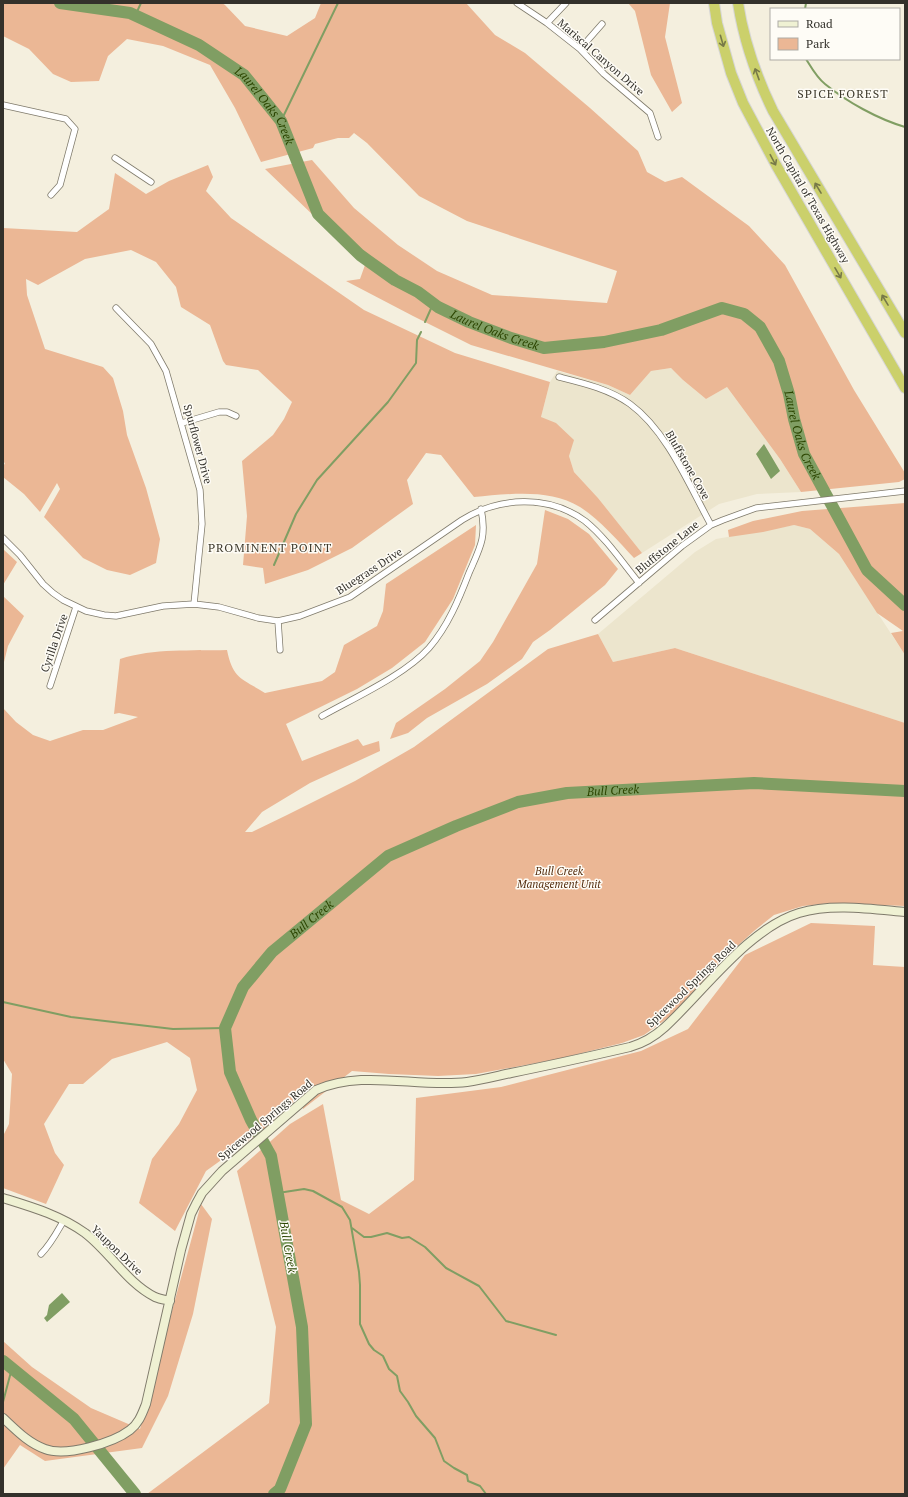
<svg xmlns="http://www.w3.org/2000/svg" width="908" height="1497" font-family="'PT Serif',serif">
	<rect width="100%" height="100%" fill="#f4efde"/>
	<path fill="#ece5cd" d="M671,368L683,380L706,399L727,387L780,459L801,492L757,494L719,504L642,553L598,498L574,472L569,456L541,417L550,382L557,371L608,385L630,395L651,371Z
		M794,525L810,529L839,554L905,655V723L675,648L613,662L598,634L695,552L716,539Z"/>
	<path fill="#ebb795" d="M3,3H222L225,5L245,26L287,36L315,18L321,3H466L495,35L525,53L590,108L638,151L647,172L665,182L682,177L749,226L785,265L854,390L905,473V479L899,482L801,492L780,459L727,387L706,399L683,380L671,368L651,371L630,395L608,385L471,345L413,316L346,281L360,279L365,265L265,169L312,160L354,208L398,245L437,271L492,295L607,303L617,271L467,221L419,196L367,143L354,133L349,138H338L315,144L313,148L261,162L235,108L210,65L163,46L127,39L108,56L99,81L71,82L53,74L29,49L3,36Z
		M628,3H670L665,37L682,103L672,112L651,75L635,11Z
		M208,165L213,177L206,191L231,218L364,310L455,353L550,382L541,417L556,423L574,440L569,456L574,472L598,498L642,553L634,558C619,542 599,519 580,507C549,488 508,494 474,497L441,455L426,453L407,480L413,504L352,548L308,570L265,584L263,568L243,565L247,516L242,461L273,435L284,419L292,402L258,370L226,365L223,361L210,325L181,307L176,287L156,262L131,250L85,259L38,285L26,279L27,295L45,349L103,367L113,378L123,411L127,435L146,488L160,539L156,563L130,575L107,570L83,558L44,517L60,489L57,483L40,512L24,494L3,477V467L5,463L3,462V228L77,232L109,209L115,173L146,194L169,181Z
		M905,503V655L891,633L903,631L877,613L839,554L810,529L794,525L763,532L729,537L728,530L753,521L802,511Z
		M545,510L568,519L589,534L618,569L605,585L550,630L533,642L522,659L487,684L427,718L408,733L390,739L396,723L445,689L480,661L493,642L537,564Z
		M476,525L475,545L453,599L425,642L392,668L357,689L286,724L302,761L358,739L363,746L379,741L380,751L310,783L262,812L245,832H252L287,815L355,781L414,747L548,649L598,634L613,662L675,648L905,723V906L831,903L803,906L774,915L754,931L723,959L672,1015L644,1035L622,1043L558,1059L476,1074L438,1076L389,1074L352,1071L303,1109L300,1096L263,1130L206,1171L175,1231L139,1203L152,1159L179,1124L197,1090L190,1058L167,1042L112,1059L83,1084H69L44,1124L55,1153L64,1165L46,1204L3,1188V1136L9,1124L12,1074L3,1059V708L16,722L33,735L50,741L83,730H103L138,717L119,713L114,714L120,659C154,648 192,651 227,650C233,679 241,678 265,693L322,681L335,672L344,645L377,626L383,611L386,584Z
		M3,549L17,562L3,585Z
		M3,596L24,616L8,646L3,666Z
		M811,923L875,926L873,965L905,967V1494H147L269,1403L276,1327L237,1171L290,1124L323,1104L341,1200L369,1214L414,1180L416,1098L501,1087L641,1051L688,1029L745,955Z
		M201,1204L212,1219L193,1314L168,1396L142,1448L45,1461L20,1445L3,1469V1341L32,1367L91,1408L140,1429Z"/>
	<path fill="#809e63" d="M764,444L780,471L771,479L756,454Z
		M62,1293L70,1302L47,1322L44,1318L47,1315L49,1305Z"/>
	<g fill="none" stroke-linecap="round" stroke-linejoin="round">
		<path stroke="#809e63" stroke-width="2" d="M805,9L806,3
			M135,16L141,3
			M806,59C811,67 817,78 825,84C847,102 878,119 905,127
			M281,121L338,3
			M425,322L433,304
			M274,565L296,514L317,480L388,402L416,363L417,340L421,332
			M3,1002L71,1017L173,1029L225,1028
			M278,1193L304,1189L313,1191L342,1207L350,1220L359,1272L360,1285V1324L369,1344L374,1350L383,1356L389,1369L397,1376L400,1391L408,1402L416,1416L435,1438L444,1461L454,1468L467,1475L468,1481L480,1486L486,1494
			M352,1228L364,1237H371L387,1233L402,1238L409,1237L425,1247L446,1268L479,1286L506,1321L556,1335
			M3,1402L12,1368"/>
		<g stroke="#809e63" stroke-width="12">
			<path id="s1" d="M60,3L130,13L199,45L244,75L281,121L318,214L360,255L395,280L418,292L438,307L469,322L511,338L544,348L604,342L661,330L722,308L744,314L760,327L779,361L789,394L794,419L804,454L867,570L905,605"/>
			<path d="M3,1361L74,1419L135,1494"/>
			<path id="s2" d="M274,1494L280,1489L306,1424L302,1327L271,1156L251,1120L230,1072L225,1028L243,987L272,952L388,856L456,826L518,802L567,793L754,783L905,791"/>
		</g>
		<g stroke="#7f7a6b" stroke-width="7">
			<path id="street" d="M517,3L547,23L580,49L604,74L650,113L658,137
				M547,23L566,3
				M580,49L602,24
				M3,105L66,119L75,129L60,185L51,195
				M115,158L151,182
				M116,308L151,344L166,371L200,490L202,524L194,604
				M559,377C583,383 609,389 630,404C667,431 689,485 711,525
				M182,423L219,412H227L236,416
				M3,538L20,555L43,584L53,593L63,600L86,611L104,615L116,616L163,606L194,604L219,607L258,618L278,621L300,616L350,597L462,520C499,497 548,494 585,521C606,538 622,562 639,583
				M595,620L682,546L711,525L723,520L756,508L905,491
				M278,621L280,650
				M50,686L76,607
				M322,716C354,698 405,675 429,648C448,626 459,599 469,573C480,548 487,537 481,509
				M41,1254C51,1244 57,1232 64,1220"/>
		</g>
		<g stroke="#7f7a6b" stroke-width="10">
			<path id="secondary" d="M3,1198C32,1207 60,1215 85,1233C110,1252 127,1283 155,1297C160,1299 166,1300 170,1301
				M3,1418C16,1430 28,1443 45,1449C66,1457 113,1443 130,1430C139,1423 142,1414 146,1404L181,1250L191,1214L196,1204L202,1193L222,1171L316,1090C364,1069 416,1088 467,1082C482,1080 497,1076 511,1073C551,1065 591,1056 630,1047C644,1043 654,1037 665,1027C703,992 749,928 799,913C831,903 872,909 905,912"/>
		</g>
		<g stroke="#d6d6d5" stroke-width="12">
			<path id="highway" d="M714,3L717,23L731,73L743,103L776,165L905,388
				M738,3C744,42 756,76 773,111L905,333"/>
		</g>
		<use href="#street" stroke="#fff" stroke-width="5.5"/>
		<use href="#secondary" stroke="#eff1d3" stroke-width="8"/>
		<use href="#highway" stroke="#cbd06b" stroke-width="10"/>
	</g>
	<defs><path id="oneway-shaft" d="M-6 0H5M1.5-3L5.5 0L1.5 3" fill="none" stroke-width="1.6" stroke-linecap="round" stroke-linejoin="round"/></defs>
	<g stroke="#777948">
		<use href="#oneway-shaft" transform="translate(722 41) rotate(74)"/>
		<use href="#oneway-shaft" transform="translate(757 74) rotate(-110)"/>
		<use href="#oneway-shaft" transform="translate(773 160) rotate(62)"/>
		<use href="#oneway-shaft" transform="translate(818 188) rotate(-121)"/>
		<use href="#oneway-shaft" transform="translate(838 273) rotate(60)"/>
		<use href="#oneway-shaft" transform="translate(885 300) rotate(-121)"/>
	</g>
	<g text-anchor="middle" stroke-width="3" stroke-linejoin="round" paint-order="stroke">
		<g font-size="11" fill="#33312b" stroke="#fefcf6">
			<text transform="translate(601 57) rotate(41)" y="4">Mariscal Canyon Drive</text>
			<text transform="translate(808 195) rotate(60)" y="4">North Capital of Texas Highway</text>
			<text transform="translate(198 444) rotate(75)" y="4">Spurflower Drive</text>
			<text transform="translate(688 465) rotate(60)" y="4">Bluffstone Cove</text>
			<text transform="translate(667 547) rotate(-39)" y="4">Bluffstone Lane</text>
			<text transform="translate(369 571) rotate(-33)" y="4">Bluegrass Drive</text>
			<text transform="translate(54 643) rotate(-71)" y="4">Cyrilla Drive</text>
			<text transform="translate(691 984) rotate(-44)" y="4">Spicewood Springs Road</text>
			<text transform="translate(265 1120) rotate(-40)" y="4">Spicewood Springs Road</text>
			<text transform="translate(117 1250) rotate(44)" y="4">Yaupon Drive</text>
		</g>
		<g font-size="11" font-style="italic" fill="#542d0e" stroke="#fefcf6">
			<text x="559" y="875">Bull Creek<tspan x="559" dy="13">Management Unit</tspan></text>
		</g>
		<g font-size="12" letter-spacing="1" fill="#3e3a2c" stroke="#fefcf6">
			<text x="843" y="98">SPICE FOREST</text>
			<text x="270" y="552">PROMINENT POINT</text>
		</g>
		<g font-size="12" font-style="italic" fill="#2b4501" stroke="#fefcf6">
			<text dy="4" stroke="none"><textPath href="#s1" startOffset="238">Laurel Oaks Creek</textPath></text>
			<text dy="4" stroke="none"><textPath href="#s1" startOffset="574">Laurel Oaks Creek</textPath></text>
			<text dy="4" stroke="none"><textPath href="#s1" startOffset="970">Laurel Oaks Creek</textPath></text>
			<text dy="4" stroke="none"><textPath href="#s2" startOffset="964">Bull Creek</textPath></text>
			<text dy="4" stroke="none"><textPath href="#s2" startOffset="628">Bull Creek</textPath></text>
			<text transform="translate(288 1247) rotate(80)" y="4">Bull Creek</text>
		</g>
	</g>
	<rect width="908" height="1497" fill="none" stroke="#33312b" stroke-width="8"/>
	<rect x="770" y="8" width="130" height="52" fill="#fefcf6" stroke="#adaba5"/>
	<rect x="778" y="21" width="20" height="6" fill="#eff1d3" stroke="#adaba5"/>
	<text x="806" y="28" font-size="12" fill="#33312b">Road</text>
	<rect x="778" y="38" width="20" height="12" fill="#ebb795" stroke="#adaba5"/>
	<text x="806" y="48" font-size="12" fill="#33312b">Park</text>
</svg>
